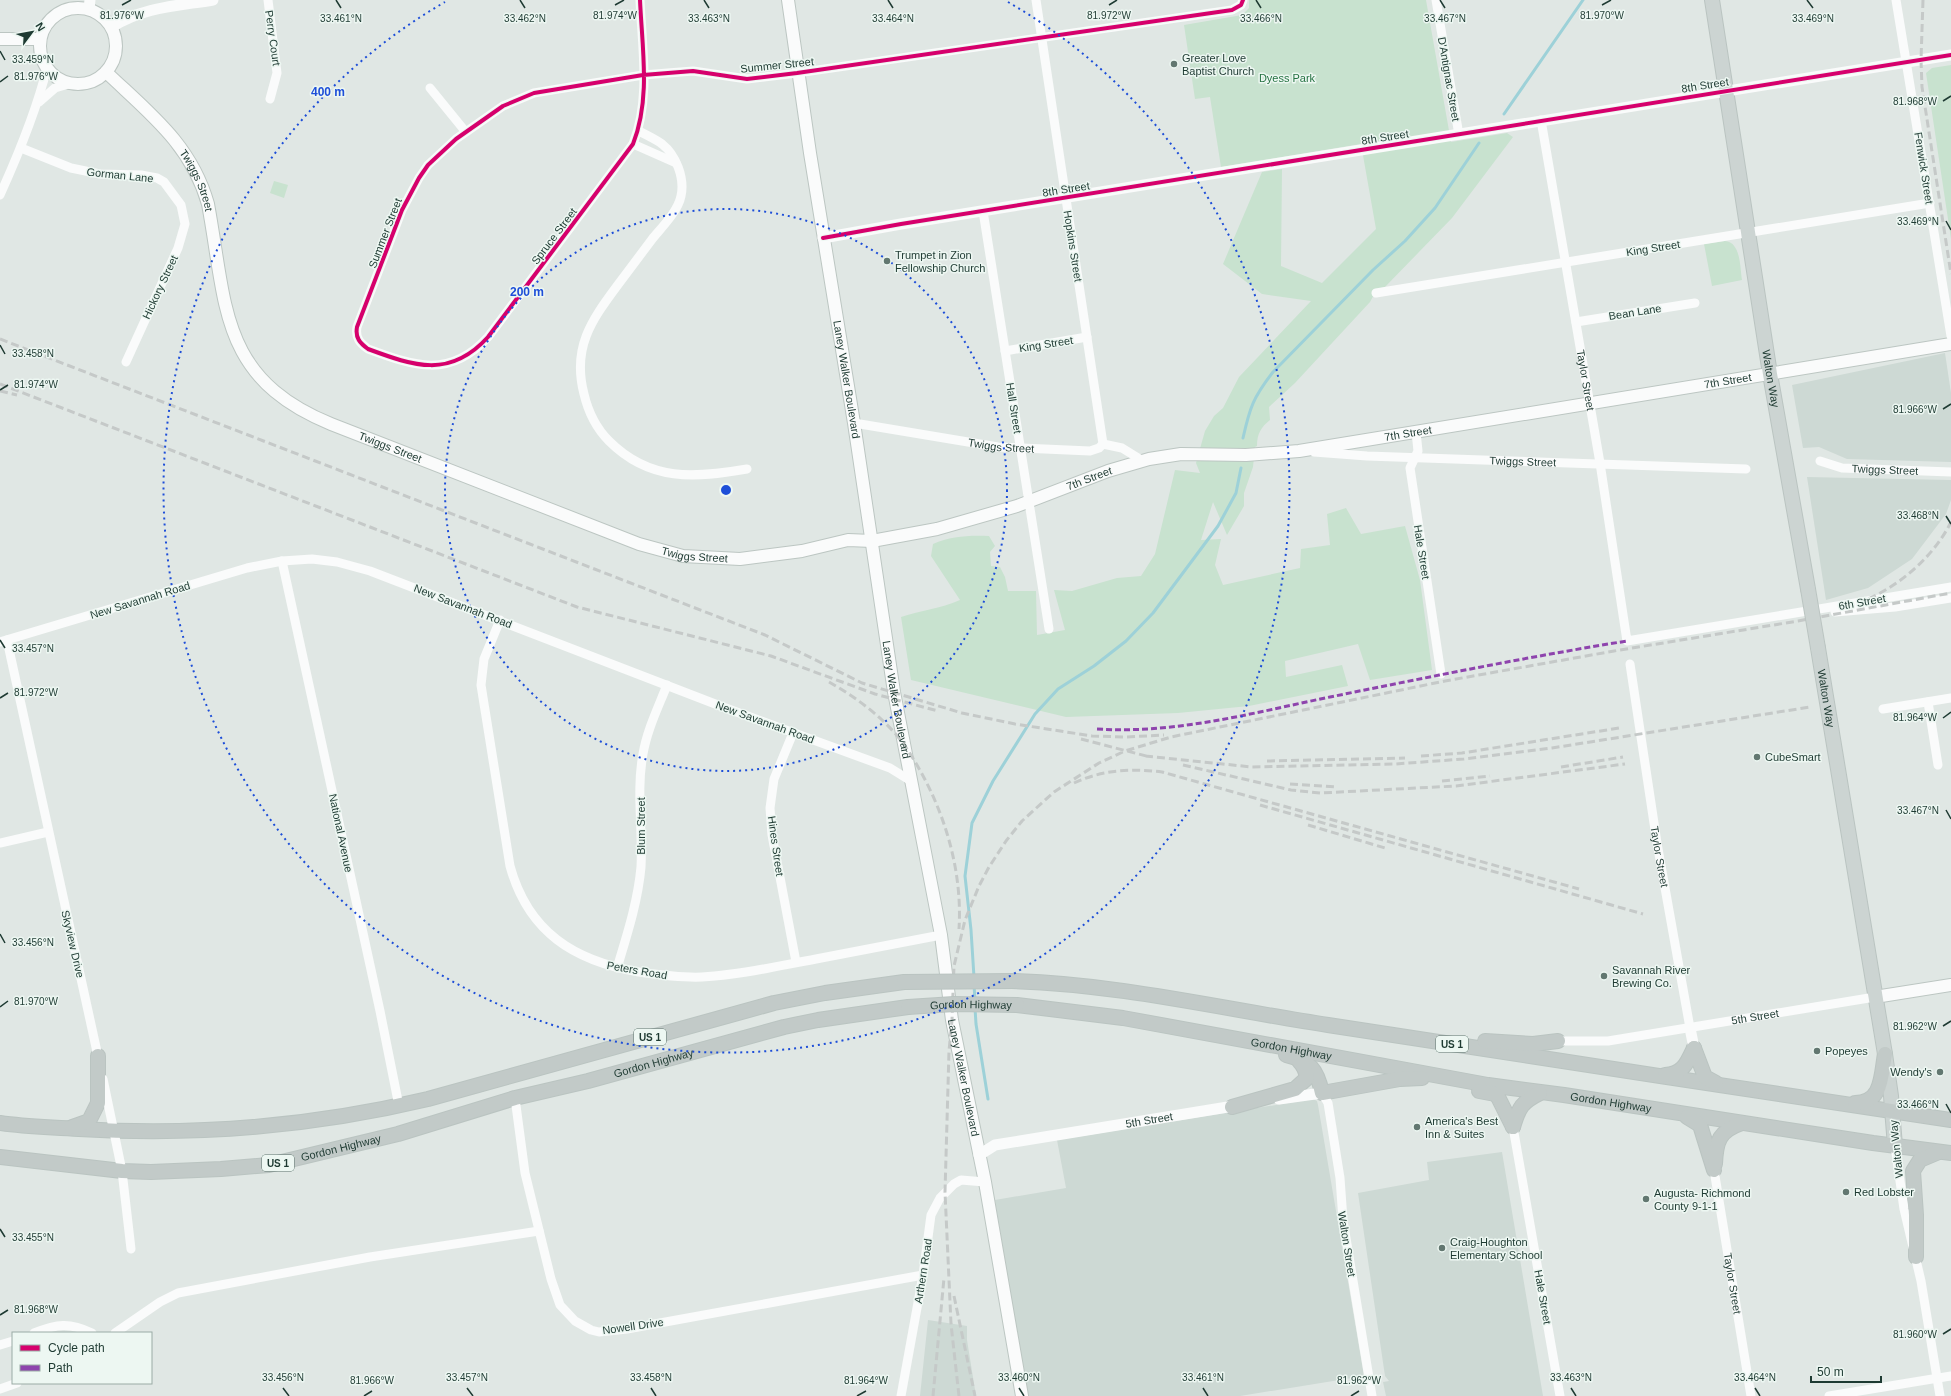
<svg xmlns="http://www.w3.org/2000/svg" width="1951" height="1396" font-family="Arial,sans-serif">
	<rect width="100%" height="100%" fill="#e0e7e4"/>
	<path fill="#cdd9d4" d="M1945,353L1951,393V462L1847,459L1819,447L1803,448L1792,385Z
		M1807,477L1951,480V500L1946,514L1912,559L1868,588L1826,600Z
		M1313,1099L1317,1101L1318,1105L1364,1376L1240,1396H1027L995,1200L1066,1188L1057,1140Z
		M1502,1152L1543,1396H1386L1383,1382L1389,1381L1385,1376L1358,1193L1429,1180L1427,1162Z
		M928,1320L967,1326V1340L976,1396H920Z"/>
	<path fill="#c8e2cf" d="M1249,0H1426L1451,142L1507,133L1513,137L1452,218L1385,287L1377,289L1370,302L1295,383L1269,407L1270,420C1261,427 1257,434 1257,446L1255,447L1253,467L1244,493V506L1227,535L1213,502L1201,540L1221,539L1215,565L1223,585L1300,568L1301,549L1330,545L1327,514L1346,508L1361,534L1405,526L1420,580L1432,670L1370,680L1358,644L1285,661L1286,677L1342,665L1348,686L1249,706L1178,713L1066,717L911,680L901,617C921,610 940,609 960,600L931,556L933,544C951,536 970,535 989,536L995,546L990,552L991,566L1000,567L1005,577L1008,591H1036L1037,635L1065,630L1054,590L1072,591L1117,578L1141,576L1155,554L1175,470L1200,473L1196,463L1205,431L1214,416L1223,408L1239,377L1311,301L1262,294L1223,264L1262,172L1282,169L1281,266L1322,283L1376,229L1361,144L1221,167L1210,97L1195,99L1184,25L1242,15L1249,8Z
		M1951,65V239L1926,73L1932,68Z
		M274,181L288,185L284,198L270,193Z
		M1725,241C1741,242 1740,268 1742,280L1712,286L1704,244Z"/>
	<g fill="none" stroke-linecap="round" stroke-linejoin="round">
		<path stroke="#9dd1d8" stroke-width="3" d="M1504,114L1583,0
			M1243,438C1250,407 1253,398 1273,372L1373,270L1405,241L1435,208L1479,143
			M974,977L971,930L965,876L972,823L993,781L1035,714L1058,689L1094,666L1126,641L1153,613L1218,526L1236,493L1241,468
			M974,984L975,1001
			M975,1008L976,1024L988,1099"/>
		<g stroke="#bcc6c2" stroke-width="14">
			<g id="secondary">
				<path id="s9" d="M788,0L810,153L854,423L894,692L941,935L952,1020L985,1182L1022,1396"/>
				<circle cx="78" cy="46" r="38"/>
				<path d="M0,39H40"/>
				<path id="s10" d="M106,72C149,113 191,144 208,204C227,306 219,378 331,424L639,544L683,556L740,559L802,551L848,540L872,541L937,529L1017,506L1108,471L1149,459L1181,454L1246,455L1299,451L1951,344"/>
				<path d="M1875,997L1951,985"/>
			</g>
		</g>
		<g stroke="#bac4c1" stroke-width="16">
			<g id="primary">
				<path id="s11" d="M1712,0L1770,374L1808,589"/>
				<path id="s12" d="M1818,648L1885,1054L1891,1096L1895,1146"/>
			</g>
		</g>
		<g stroke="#bac4c1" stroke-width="16">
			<g id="trunk">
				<path d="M1012,981C1118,984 1223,1009 1328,1025C1536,1057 1743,1089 1951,1120"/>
				<path id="s13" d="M1017,1005L1123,1018L1488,1085L1564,1095L1873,1143L1951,1153"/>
				<path d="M1485,1041L1533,1044L1558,1041"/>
				<path d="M1694,1048L1705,1077L1716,1083"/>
				<path d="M1286,1055C1310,1061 1317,1069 1322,1093L1400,1079L1422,1078"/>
				<path d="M1665,1075C1683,1074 1687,1063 1694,1048"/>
				<path d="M1479,1091L1495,1094L1498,1097L1513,1127"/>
				<path d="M1855,1103C1883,1103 1881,1075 1885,1054"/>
				<path d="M1232,1107L1295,1089L1307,1078C1306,1070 1304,1066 1299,1061"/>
				<path d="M1687,1117L1700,1125L1714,1170"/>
				<path d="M0,1123C26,1127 53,1127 79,1129C195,1136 315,1126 428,1099L774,1003L825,993L904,982"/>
				<path d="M72,1127L89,1121L98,1103V1056"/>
				<path d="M1513,1127C1519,1107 1522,1102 1540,1093"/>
				<path id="s14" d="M0,1157L122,1171L151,1172L221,1169L269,1165L398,1134L515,1098L588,1081L784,1027L818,1020L908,1007"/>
				<path d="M1715,1164C1716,1141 1719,1131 1742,1123"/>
				<path d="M1916,1257V1215L1913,1171L1920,1160L1939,1152"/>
			</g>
		</g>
		<g stroke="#fafbfb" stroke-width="9">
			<path d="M268,0L277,73L270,99"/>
			<path d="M640,0C642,47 651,99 633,144L488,337C450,379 414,366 368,349C360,343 355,338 357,327L402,210L419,178L428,165L456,139L503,106L534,93L643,75L693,71L747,79L797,73L1232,10L1241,5L1243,0"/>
			<path d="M1036,0L1103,444"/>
			<path d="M1436,0L1459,135"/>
			<path d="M1896,0L1951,336"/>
			<path d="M430,88L465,131"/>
			<path d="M39,102L55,88L72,83"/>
			<path id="s1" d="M1541,120L1600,463L1627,641L1951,587"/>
			<path d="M639,131C646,135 655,139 662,144C676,155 685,178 681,196C678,211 663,226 653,238C641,254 629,270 617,286C591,321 572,348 584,394C588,411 596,428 609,441C650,482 695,478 747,469"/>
			<path d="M633,144L676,163"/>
			<path d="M21,148L71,168L100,174L141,175L157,178L164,182L181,205L185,224L178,248L126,362"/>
			<path d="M0,195C19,153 36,112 47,68"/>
			<path d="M983,211L1049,629"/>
			<path d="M1376,293L1930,203"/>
			<path d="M1576,322L1695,303"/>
			<path d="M1005,351L1087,337"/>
			<path id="s2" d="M854,423L998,447L1090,451L1099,448L1103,444"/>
			<path d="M1416,432L1418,451L1410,468L1441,674"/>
			<path d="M1103,444L1122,448L1143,461"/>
			<path id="s3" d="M1314,452L1367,456L1746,469"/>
			<path id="s4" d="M1820,461L1842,468L1951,472"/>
			<path d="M282,561L380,1011L399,1106"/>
			<path d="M1835,612L1895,607L1951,598"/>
			<path d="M500,620L484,659L481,685L510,866C528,932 574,961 639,972C660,975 681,978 702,977C740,975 778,966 816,959C858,951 899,943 941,935"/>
			<path d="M7,640L99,1061"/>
			<path d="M0,642L247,568L282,561L312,559L337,562L370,571L723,707L890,768L911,781"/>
			<path id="s5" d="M1630,664L1657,843L1690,1028"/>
			<path d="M1928,702L1938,765"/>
			<path d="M1883,709L1951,698"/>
			<path d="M793,733L774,779L770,808L772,835L796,962"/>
			<path d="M0,843L48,832"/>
			<path d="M617,968C627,935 638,901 641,867C643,830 636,791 643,754C647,730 658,708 667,685"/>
			<path id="s6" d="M1558,1041H1608L1875,997"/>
			<path d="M103,1079L122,1171L131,1249"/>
			<path d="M1322,1093L1328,1103L1340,1178L1343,1220L1372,1396"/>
			<path d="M515,1098L525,1173L551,1279L560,1305L575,1321L591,1330L599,1332L627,1329L923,1275"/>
			<path d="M1513,1127L1560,1396"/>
			<path d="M1895,1146L1904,1209L1921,1281L1940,1396"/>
			<path id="s7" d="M1714,1170L1751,1396"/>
			<path d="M34,1333C57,1324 69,1322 92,1333"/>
			<path d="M115,1333L160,1302L178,1293L370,1257L539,1231"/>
			<path d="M0,1345L13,1341"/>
			<path d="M0,1389L17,1383"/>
			<path d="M901,1396L923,1275L931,1215L940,1198L954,1184L961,1180L985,1182"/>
			<path d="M1829,1396L1951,1376"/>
		</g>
		<g stroke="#fafbfb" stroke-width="11">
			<path d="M89,9L90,0"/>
			<path d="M112,27C143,7 177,6 213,0"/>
			<path d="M823,238L901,224L1951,55"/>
			<path d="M1690,1028L1694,1048"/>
			<path d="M1279,1099L1322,1093"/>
			<path id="s8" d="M979,1155L995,1145L1240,1105"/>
		</g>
		<use href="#secondary" stroke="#fafbfb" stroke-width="12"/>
		<use href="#primary" stroke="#ccd4d2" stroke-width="14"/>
		<use href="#trunk" stroke="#c2cac8" stroke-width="14"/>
		<path stroke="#c5c9c8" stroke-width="3" stroke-dasharray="8 4" stroke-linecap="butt" d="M1923,0L1921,60L1922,87L1951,274
			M0,339L765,635L862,683L962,713L1015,724L1092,736L1127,737L1164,735
			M0,384L577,607L771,656L875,694L938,711
			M0,391L17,395
			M1846,607C1889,595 1931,562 1951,522
			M829,682C857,698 886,719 905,746C941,799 963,865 959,929
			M1081,739L1150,757
			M1145,756L1252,767L1395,764L1464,759L1552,748L1810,707
			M1421,756L1462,753L1619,728
			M1267,761L1405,758
			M1183,765L1291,790L1320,793L1456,786L1625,764
			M1561,767L1623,757
			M1442,781L1490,776
			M1074,783C1102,770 1131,768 1162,772L1579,889
			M1290,784L1336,787
			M1260,805L1643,914
			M1308,825L1385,848
			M954,1296L975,1396
			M933,1396L944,1278
			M959,1396L951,1324L945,1192L949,1051L952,1020L954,966L965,920L979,886L989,867L1006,841L1022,821L1054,792L1099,763L1125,751L1171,737L1445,681L1614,651L1798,621L1951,593"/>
		<g stroke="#bac4c1" stroke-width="16" stroke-linecap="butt">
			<path id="primary-bridge" d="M1808,589L1818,648"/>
		</g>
		<g stroke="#bac4c1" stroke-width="16" stroke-linecap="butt">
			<g id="trunk-bridge">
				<path d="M904,982L1012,981"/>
				<path id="s15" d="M908,1007L954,1004L1017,1005"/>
			</g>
		</g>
		<use href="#primary-bridge" stroke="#ccd4d2" stroke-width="14"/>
		<use href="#trunk-bridge" stroke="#c2cac8" stroke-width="14"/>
		<path stroke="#8e44ad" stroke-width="3" stroke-dasharray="6 3" stroke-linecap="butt" d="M1097,729C1177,734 1252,713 1330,697C1429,677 1527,657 1627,641"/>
		<g stroke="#edf7f2" stroke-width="6">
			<path id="cycleway" d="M640,0C642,47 651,99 633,144L488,337C450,379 414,366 368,349C360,343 355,338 357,327L402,210L419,178L428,165L456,139L503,106L534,93L643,75L693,71L747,79L797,73L1232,10L1241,5L1243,0
				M823,238L901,224L1951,55"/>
		</g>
		<use href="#cycleway" stroke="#d6006c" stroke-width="4"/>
	</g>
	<path fill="none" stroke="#1e3a32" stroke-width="1.5" d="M336,0L341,8M520,0L525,8M704,0L709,8M888,0L893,8M1256,0L1261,8M1440,0L1445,8M1807,0L1813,8M122,5L131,0M615,5L624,0M1109,5L1117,0M1602,5L1611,0M0,51L5,60M0,82L8,76M1943,101L1951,96M1946,221L1951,230M0,345L5,354M0,390L8,385M1943,409L1951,404M1946,516L1951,524M0,640L5,648M0,698L8,693M1943,718L1951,712M1946,810L1951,819M0,934L5,943M0,1007L8,1001M1943,1026L1951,1021M1946,1104L1951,1113M0,1229L5,1237M0,1315L8,1310M1943,1334L1951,1329M283,1388L289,1396M467,1388L473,1396M651,1388L656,1396M1019,1388L1024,1396M1203,1388L1208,1396M1571,1388L1576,1396M1755,1388L1760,1396M364,1396L372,1391M857,1396L866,1391M1351,1396L1359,1391"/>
	<g fill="none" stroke="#1d4ed8" stroke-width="2" stroke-dasharray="2 4">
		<circle cx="726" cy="490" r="281"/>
		<path d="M1008 2A563 563 0 1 1 445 2"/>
	</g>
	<g fill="#627770" stroke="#edf7f2" stroke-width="1.5">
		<circle cx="1174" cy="64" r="4"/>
		<circle cx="887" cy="261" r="4"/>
		<circle cx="1757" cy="757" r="4"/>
		<circle cx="1604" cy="976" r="4"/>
		<circle cx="1817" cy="1051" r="4"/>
		<circle cx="1940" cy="1072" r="4"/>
		<circle cx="1417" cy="1127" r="4"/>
		<circle cx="1846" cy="1192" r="4"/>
		<circle cx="1646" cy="1199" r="4"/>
		<circle cx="1442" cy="1248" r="4"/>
	</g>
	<g text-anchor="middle" stroke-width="3" stroke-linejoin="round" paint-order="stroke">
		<g fill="#edf7f2" stroke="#5c736c" stroke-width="1">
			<rect x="634" y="1029" width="32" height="16" rx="3"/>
			<rect x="1436" y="1036" width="32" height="16" rx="3"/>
			<rect x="262" y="1155" width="32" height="16" rx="3"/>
		</g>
		<g font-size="10" font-weight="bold" fill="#1e3a32">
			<text x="650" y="1041">US 1</text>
			<text x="1452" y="1048">US 1</text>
			<text x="278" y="1167">US 1</text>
		</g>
		<g font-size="11" fill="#1e3a32" stroke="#edf7f2">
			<text transform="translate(273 38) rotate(82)" y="4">Perry Court</text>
			<text transform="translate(777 65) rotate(-6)" y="4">Summer Street</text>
			<text transform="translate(1449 79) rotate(80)" y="4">D'Antignac Street</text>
			<text transform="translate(1705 85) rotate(-9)" y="4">8th Street</text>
			<text transform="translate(1385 137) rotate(-9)" y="4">8th Street</text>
			<text transform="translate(1924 168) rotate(81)" y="4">Fenwick Street</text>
			<text transform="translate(120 175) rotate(6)" y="4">Gorman Lane</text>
			<text dy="4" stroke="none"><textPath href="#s10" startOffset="143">Twiggs Street</textPath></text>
			<text transform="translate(1066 189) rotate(-9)" y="4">8th Street</text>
			<text transform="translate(385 233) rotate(-69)" y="4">Summer Street</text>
			<text transform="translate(554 236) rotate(-53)" y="4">Spruce Street</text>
			<text transform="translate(1073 246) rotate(81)" y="4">Hopkins Street</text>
			<text transform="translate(1653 248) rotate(-9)" y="4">King Street</text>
			<text transform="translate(160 287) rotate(-65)" y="4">Hickory Street</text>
			<text transform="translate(1635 312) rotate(-9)" y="4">Bean Lane</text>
			<text transform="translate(1046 344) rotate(-9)" y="4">King Street</text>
			<text dy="4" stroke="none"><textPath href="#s9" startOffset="384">Laney Walker Boulevard</textPath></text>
			<text dy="4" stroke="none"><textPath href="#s11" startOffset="383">Walton Way</textPath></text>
			<text dy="4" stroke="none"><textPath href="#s1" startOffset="264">Taylor Street</textPath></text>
			<text dy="4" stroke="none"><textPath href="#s10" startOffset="1880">7th Street</textPath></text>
			<text transform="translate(1014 408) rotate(81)" y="4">Hall Street</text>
			<text dy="4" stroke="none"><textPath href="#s10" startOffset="1556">7th Street</textPath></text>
			<text dy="4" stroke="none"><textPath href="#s2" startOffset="149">Twiggs Street</textPath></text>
			<text dy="4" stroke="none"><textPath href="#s10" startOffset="502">Twiggs Street</textPath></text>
			<text dy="4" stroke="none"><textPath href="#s3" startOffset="209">Twiggs Street</textPath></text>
			<text dy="4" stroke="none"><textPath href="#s4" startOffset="66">Twiggs Street</textPath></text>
			<text dy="4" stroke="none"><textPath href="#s10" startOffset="1232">7th Street</textPath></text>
			<text transform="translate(1422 552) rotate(81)" y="4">Hale Street</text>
			<text dy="4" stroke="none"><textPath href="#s10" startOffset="826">Twiggs Street</textPath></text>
			<text transform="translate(140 600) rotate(-17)" y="4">New Savannah Road</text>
			<text transform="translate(1862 602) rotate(-10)" y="4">6th Street</text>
			<text transform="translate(463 606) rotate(21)" y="4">New Savannah Road</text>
			<text dy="4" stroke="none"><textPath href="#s12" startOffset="51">Walton Way</textPath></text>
			<text dy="4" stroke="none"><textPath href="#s9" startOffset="708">Laney Walker Boulevard</textPath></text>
			<text transform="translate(765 722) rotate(20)" y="4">New Savannah Road</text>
			<text transform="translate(641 826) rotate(-90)" y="4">Blum Street</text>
			<text transform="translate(341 833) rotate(78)" y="4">National Avenue</text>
			<text transform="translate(776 846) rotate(82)" y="4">Hines Street</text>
			<text dy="4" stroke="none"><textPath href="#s5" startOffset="195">Taylor Street</textPath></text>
			<text transform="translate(73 944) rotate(77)" y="4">Skyview Drive</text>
			<text transform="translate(637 970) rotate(10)" y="4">Peters Road</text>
			<text dy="4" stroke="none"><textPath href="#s15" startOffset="63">Gordon Highway</textPath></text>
			<text dy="4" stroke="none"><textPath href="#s6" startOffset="199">5th Street</textPath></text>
			<text dy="4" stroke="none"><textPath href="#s13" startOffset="278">Gordon Highway</textPath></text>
			<text dy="4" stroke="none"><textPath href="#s14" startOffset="668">Gordon Highway</textPath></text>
			<text dy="4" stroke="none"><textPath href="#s9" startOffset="1092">Laney Walker Boulevard</textPath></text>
			<text dy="4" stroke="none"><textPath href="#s13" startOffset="602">Gordon Highway</textPath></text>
			<text dy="4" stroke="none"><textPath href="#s8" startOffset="175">5th Street</textPath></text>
			<text dy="4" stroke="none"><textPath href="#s14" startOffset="344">Gordon Highway</textPath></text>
			<text transform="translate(1896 1149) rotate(-96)" y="4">Walton Way</text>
			<text transform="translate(1347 1244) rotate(81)" y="4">Walton Street</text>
			<text transform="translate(923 1271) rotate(-81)" y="4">Arthern Road</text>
			<text dy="4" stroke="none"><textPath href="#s7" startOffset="115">Taylor Street</textPath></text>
			<text transform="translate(1543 1297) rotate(80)" y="4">Hale Street</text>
			<text transform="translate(633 1326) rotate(-8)" y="4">Nowell Drive</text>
		</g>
		<g font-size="11" fill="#1e3a32" stroke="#edf7f2" text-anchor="start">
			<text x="1182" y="62">Greater Love<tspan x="1182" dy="13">Baptist Church</tspan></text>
			<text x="895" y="259">Trumpet in Zion<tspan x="895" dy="13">Fellowship Church</tspan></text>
			<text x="1765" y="761">CubeSmart</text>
			<text x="1612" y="974">Savannah River<tspan x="1612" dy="13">Brewing Co.</tspan></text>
			<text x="1825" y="1055">Popeyes</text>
			<text x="1932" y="1076" text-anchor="end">Wendy's</text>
			<text x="1425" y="1125">America's Best<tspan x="1425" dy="13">Inn &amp; Suites</tspan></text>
			<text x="1854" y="1196">Red Lobster</text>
			<text x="1654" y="1197">Augusta- Richmond<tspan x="1654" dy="13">County 9-1-1</tspan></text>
			<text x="1450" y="1246">Craig-Houghton<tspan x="1450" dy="13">Elementary School</tspan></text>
		</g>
		<g font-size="11" fill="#267343" stroke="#edf7f2">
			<text x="1287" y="82">Dyess Park</text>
		</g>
	</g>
	<g font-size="10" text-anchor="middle" fill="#1e3a32" stroke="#edf7f2" stroke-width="3" stroke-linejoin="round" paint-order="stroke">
		<text x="615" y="19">81.974°W</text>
		<text x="1109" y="19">81.972°W</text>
		<text x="1602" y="19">81.970°W</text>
		<text x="122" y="19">81.976°W</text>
		<text x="341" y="22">33.461°N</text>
		<text x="525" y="22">33.462°N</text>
		<text x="709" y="22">33.463°N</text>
		<text x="893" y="22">33.464°N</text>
		<text x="1813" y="22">33.469°N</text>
		<text x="1261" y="22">33.466°N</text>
		<text x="1445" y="22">33.467°N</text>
		<text x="33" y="63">33.459°N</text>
		<text x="36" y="80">81.976°W</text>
		<text x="1915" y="105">81.968°W</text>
		<text x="1918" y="225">33.469°N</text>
		<text x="33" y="357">33.458°N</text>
		<text x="36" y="388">81.974°W</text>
		<text x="1915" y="413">81.966°W</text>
		<text x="1918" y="519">33.468°N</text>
		<text x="33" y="652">33.457°N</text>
		<text x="36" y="696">81.972°W</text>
		<text x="1915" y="721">81.964°W</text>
		<text x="1918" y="814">33.467°N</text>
		<text x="33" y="946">33.456°N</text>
		<text x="36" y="1005">81.970°W</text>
		<text x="1915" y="1030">81.962°W</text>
		<text x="1918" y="1108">33.466°N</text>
		<text x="33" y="1241">33.455°N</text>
		<text x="36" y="1313">81.968°W</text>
		<text x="1915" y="1338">81.960°W</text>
		<text x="283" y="1381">33.456°N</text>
		<text x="467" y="1381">33.457°N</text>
		<text x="651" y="1381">33.458°N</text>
		<text x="1019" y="1381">33.460°N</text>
		<text x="1203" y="1381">33.461°N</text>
		<text x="1571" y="1381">33.463°N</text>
		<text x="1755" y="1381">33.464°N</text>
		<text x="372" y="1384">81.966°W</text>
		<text x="866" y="1384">81.964°W</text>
		<text x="1359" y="1384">81.962°W</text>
	</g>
	<circle cx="726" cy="490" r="6" fill="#1d4ed8" stroke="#edf7f2" stroke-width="2"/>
	<g font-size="12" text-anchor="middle" font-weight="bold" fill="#1d4ed8" stroke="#edf7f2" stroke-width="3" stroke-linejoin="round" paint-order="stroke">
		<text x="328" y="96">400 m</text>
		<text x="527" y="296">200 m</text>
	</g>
	<rect x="12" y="1332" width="140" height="52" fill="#edf7f2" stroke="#9aaba5"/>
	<rect x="20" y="1345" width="20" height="6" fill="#d6006c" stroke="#9aaba5"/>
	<text x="48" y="1352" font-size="12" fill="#1e3a32">Cycle path</text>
	<rect x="20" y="1365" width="20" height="6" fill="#8e44ad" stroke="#9aaba5"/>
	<text x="48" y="1372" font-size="12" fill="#1e3a32">Path</text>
	<g transform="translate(32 32) rotate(58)" stroke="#edf7f2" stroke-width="3" paint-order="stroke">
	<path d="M0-3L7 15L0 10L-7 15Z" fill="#1e3a32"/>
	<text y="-6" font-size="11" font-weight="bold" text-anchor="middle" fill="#1e3a32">N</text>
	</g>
	<path d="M1811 1376v6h70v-6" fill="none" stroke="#1e3a32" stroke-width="2"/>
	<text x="1817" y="1376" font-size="12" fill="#1e3a32" stroke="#edf7f2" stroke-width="3" paint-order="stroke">50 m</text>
</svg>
